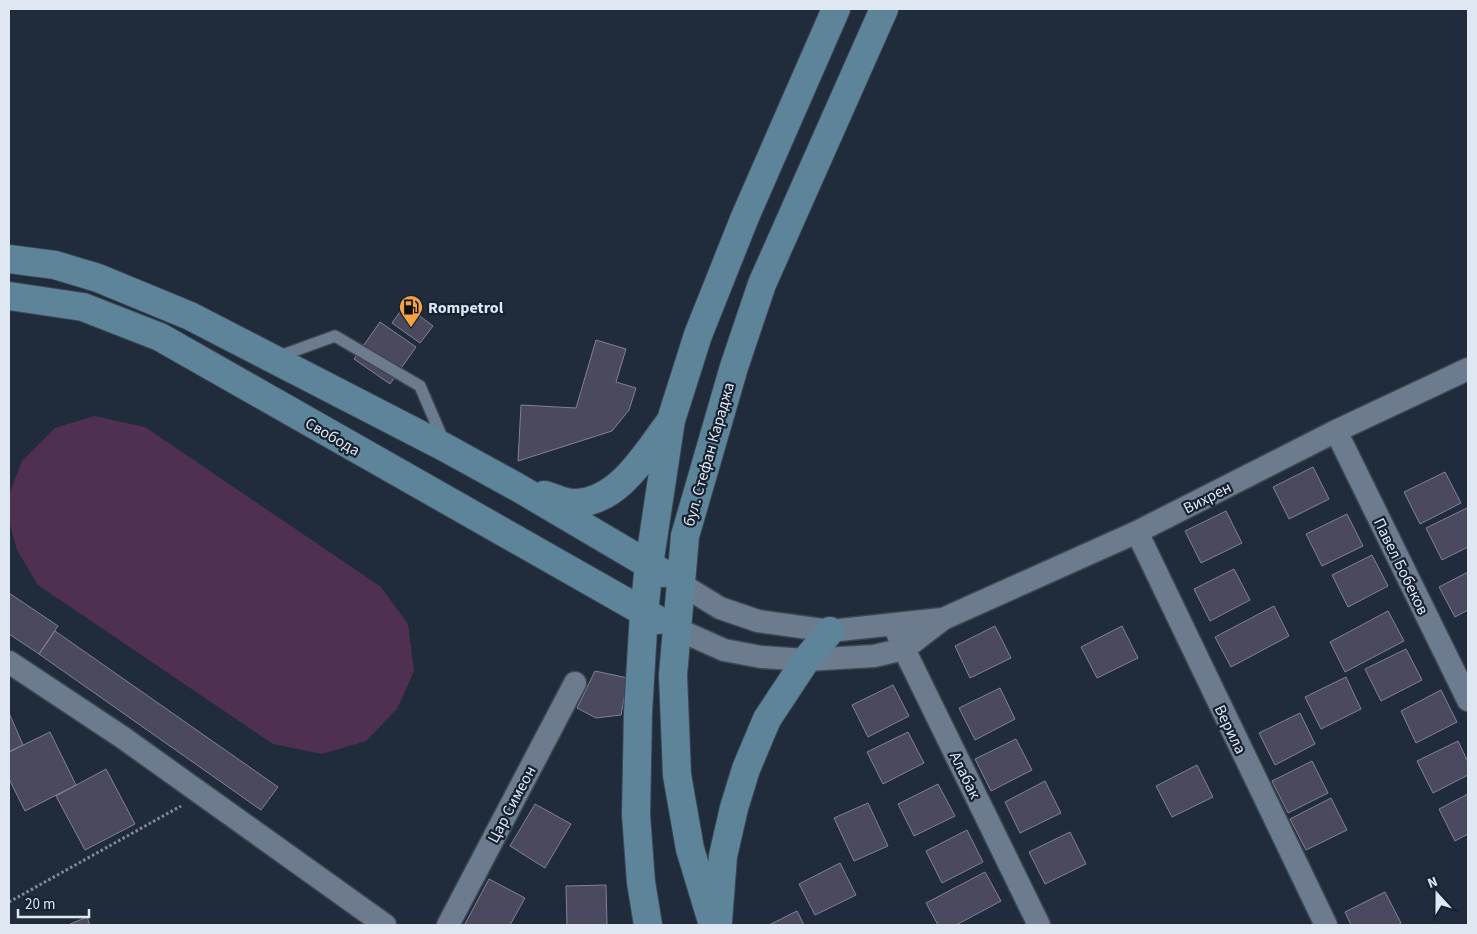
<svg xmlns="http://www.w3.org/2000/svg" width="1477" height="934" font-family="'Source Sans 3',sans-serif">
	<rect width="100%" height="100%" fill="#202c3c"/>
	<path fill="#4f2f52" d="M94,416L145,427L381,587L408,624L414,671L397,709L366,741L322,754L273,744L38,585L17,550L9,521V495L22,461L55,428Z"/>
	<path fill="#4b495e" stroke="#838097" d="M405,305L433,326L420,343L392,323Z
		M380,322L416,347L390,384L354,359Z
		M596,340L626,349L616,382L636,388L629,410L612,431L518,461L521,405L576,408Z
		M1313,467L1329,499L1289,519L1273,487Z
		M1445,472L1461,503L1420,524L1404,492Z
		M1467,508L1468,511V547L1442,560L1426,528Z
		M1226,511L1242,543L1201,563L1185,531Z
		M1347,514L1363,546L1322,566L1306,534Z
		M1372,555L1388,586L1348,607L1332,575Z
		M1234,569L1250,600L1210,621L1194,589Z
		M1468,572V610L1455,617L1439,587Z
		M9,593L58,626L39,654L9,634Z
		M1274,606L1289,636L1231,667L1215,637Z
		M1388,611L1404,641L1345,672L1330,642Z
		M995,626L1011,658L970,678L955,646Z
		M1122,626L1138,658L1097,678L1081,647Z
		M55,631L278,787L261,810L39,654Z
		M1406,649L1422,680L1381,701L1365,669Z
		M595,671L628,678L621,715L596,718L577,708Z
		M1346,677L1361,709L1321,729L1305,697Z
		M893,685L909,716L868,737L852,705Z
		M1000,688L1015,719L975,740L959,708Z
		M1441,690L1457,722L1416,743L1401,711Z
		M9,713L23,745L9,752Z
		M1300,713L1315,744L1275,765L1259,733Z
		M50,732L76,785L25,811L9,779V752Z
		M908,732L924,763L883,784L867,752Z
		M1016,739L1032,770L991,791L975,759Z
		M1458,741L1468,762V775L1433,793L1417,761Z
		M1312,761L1328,793L1288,813L1272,781Z
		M1197,765L1213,797L1172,817L1156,786Z
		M106,769L135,824L85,850L56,796Z
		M1045,781L1061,813L1020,833L1005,802Z
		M938,784L955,816L914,836L898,804Z
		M1468,794V834L1455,841L1439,809Z
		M1331,798L1347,830L1306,850L1290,819Z
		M868,803L888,846L854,861L834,818Z
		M535,804L571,824L545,868L510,846Z
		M967,830L983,862L942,883L926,851Z
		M1070,832L1086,864L1045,884L1029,852Z
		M840,863L856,895L815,915L799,884Z
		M985,872L1001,901L956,925H938L926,903Z
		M489,879L525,898L510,925H467L465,924Z
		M606,885L607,925H567L566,886Z
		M1385,892L1401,923L1398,925H1351L1345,912Z
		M797,911L804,925H769Z
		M87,917L90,925H68Z"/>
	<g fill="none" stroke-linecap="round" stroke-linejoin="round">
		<g stroke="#3c4754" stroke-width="14">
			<path id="lane" d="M277,357L335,336L420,386L444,442"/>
		</g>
		<g stroke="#3c4754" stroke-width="25">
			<path id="street" d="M1336,431L1468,700
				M1137,532L1326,925
				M681,584L720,608L758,621L830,631L942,619
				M894,625L904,649L1039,925
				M677,629L724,650L761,657L806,660L874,656L904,649L943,619L1137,532L1336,431L1468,369
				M9,662L122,737L385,925
				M448,925L575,683"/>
		</g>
		<g stroke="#3c4754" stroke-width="30">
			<path id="secondary" d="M9,259L55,265L98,278L190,316L446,448L517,487L663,573
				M9,296L83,307L160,337L658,620
				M544,495C553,497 564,503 574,503C619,503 646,453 670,422
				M718,921L723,856L734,808L746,769L767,719L806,660L830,631
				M648,925L641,882L636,815L638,713L644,613L649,565L671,420L698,335L745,217L836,9
				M713,925L690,849L677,775L673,675L685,536L734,367L762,284L884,9"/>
		</g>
		<path stroke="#818b99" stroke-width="3" stroke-dasharray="2.5 2.5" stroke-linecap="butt" d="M9,902L181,806"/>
		<use href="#lane" stroke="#6d7b8e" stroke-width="11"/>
		<use href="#street" stroke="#6d7b8e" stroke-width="22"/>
		<use href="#secondary" stroke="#5e849a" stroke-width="28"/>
	</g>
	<defs>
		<g id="fuel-pin" transform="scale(1.25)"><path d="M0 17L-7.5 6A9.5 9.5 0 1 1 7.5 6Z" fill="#f4a344" stroke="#162231"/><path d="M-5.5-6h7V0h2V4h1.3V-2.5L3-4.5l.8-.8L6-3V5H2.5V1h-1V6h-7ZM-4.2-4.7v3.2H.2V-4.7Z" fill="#111"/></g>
	</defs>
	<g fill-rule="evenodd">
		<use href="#fuel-pin" x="411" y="307"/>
	</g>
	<g text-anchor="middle" stroke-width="4.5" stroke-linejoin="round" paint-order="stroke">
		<g font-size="16" font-weight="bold" fill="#dfe7f2" stroke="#162231" text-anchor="start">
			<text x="428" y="313">Rompetrol</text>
		</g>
		<g font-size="16" fill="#dfe7f2" stroke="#162231">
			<text transform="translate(333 436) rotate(30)" y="6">Свобода</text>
			<text transform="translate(708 454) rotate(-74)" y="6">бул. Стефан Караджа</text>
			<text transform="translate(1207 497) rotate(-27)" y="6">Вихрен</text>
			<text transform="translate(1402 566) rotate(64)" y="6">Павел Бобеков</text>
			<text transform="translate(1231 729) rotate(64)" y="6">Верила</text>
			<text transform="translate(966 775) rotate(64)" y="6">Алабак</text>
			<text transform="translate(511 804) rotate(-62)" y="6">Цар Симеон</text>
		</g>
	</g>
	<rect width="1477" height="934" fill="none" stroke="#dfe7f2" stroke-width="20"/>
	<g transform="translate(1437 894) rotate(339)" stroke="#162231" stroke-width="4" paint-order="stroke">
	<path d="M0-4L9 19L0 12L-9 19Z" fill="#dfe7f2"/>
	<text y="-8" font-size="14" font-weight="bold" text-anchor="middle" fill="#dfe7f2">N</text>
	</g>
	<path d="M18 909v8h71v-8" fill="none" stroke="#dfe7f2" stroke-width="2.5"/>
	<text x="25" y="909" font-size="15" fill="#dfe7f2" stroke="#162231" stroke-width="4" paint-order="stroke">20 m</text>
</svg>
